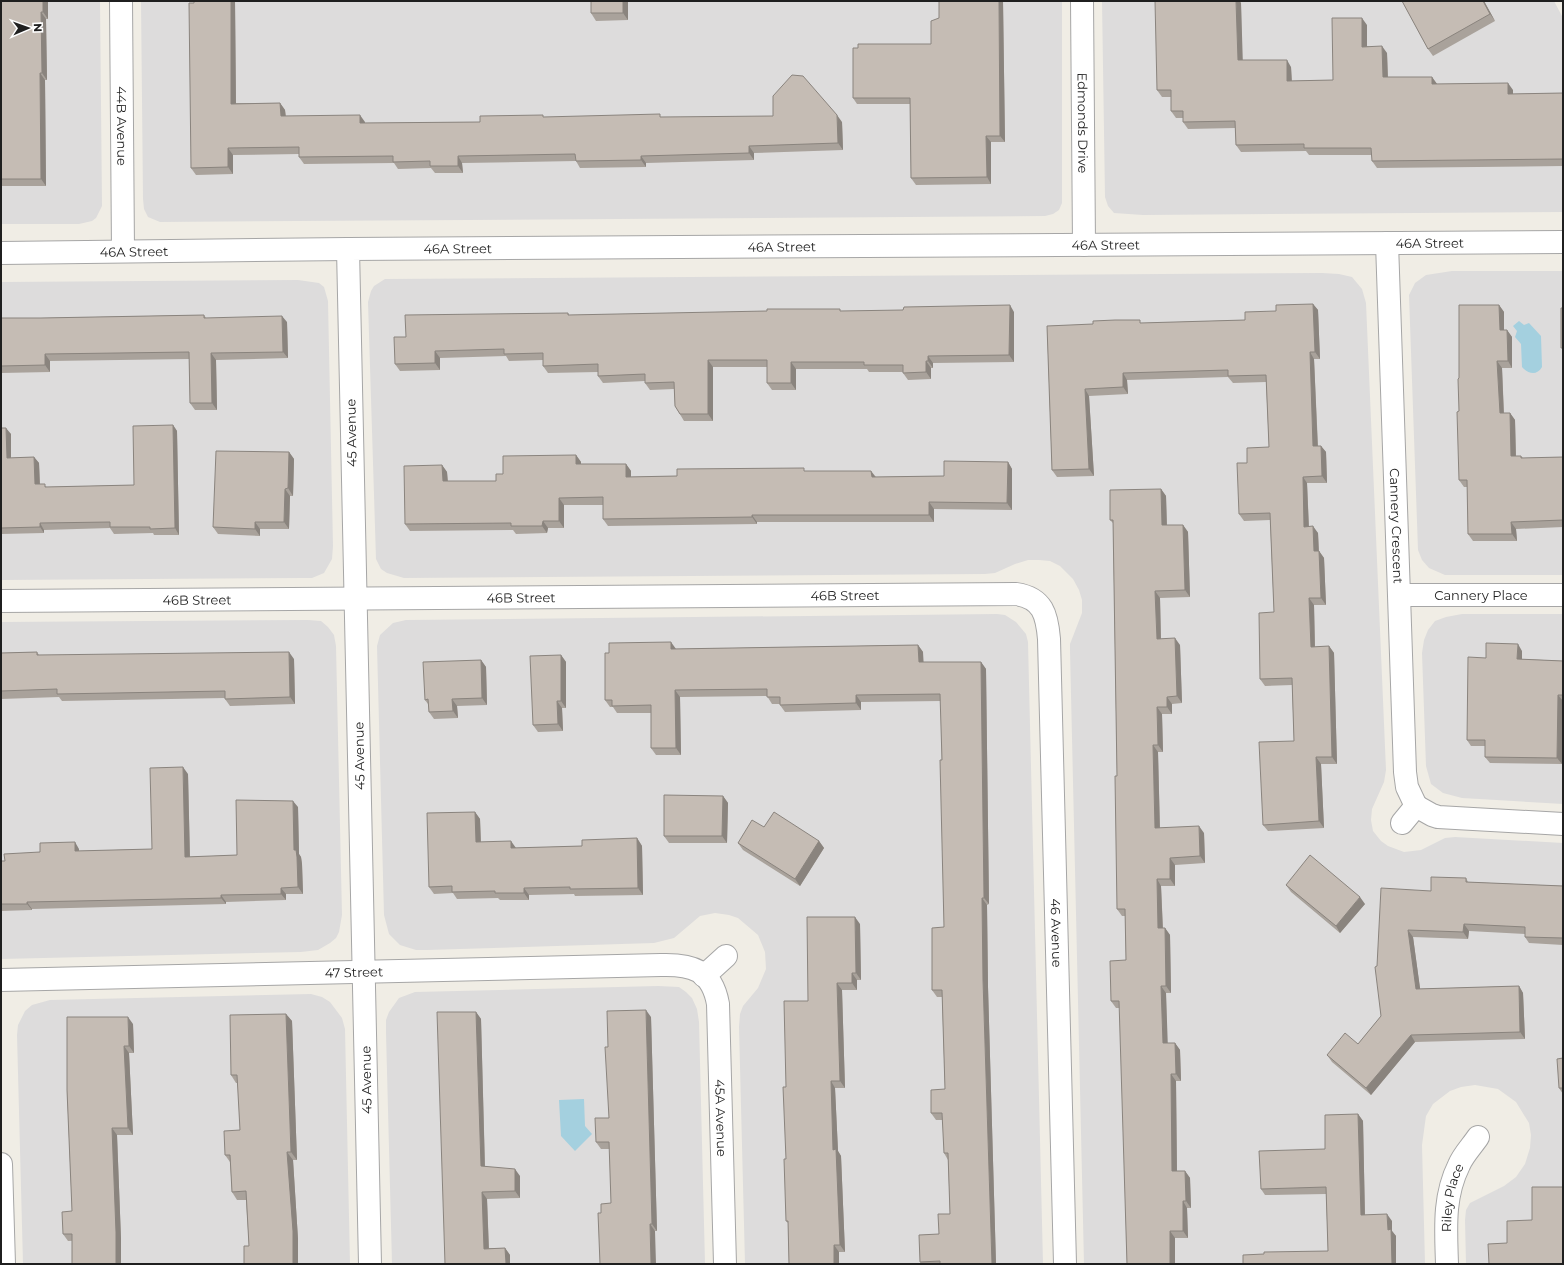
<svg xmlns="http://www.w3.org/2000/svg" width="1564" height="1265" font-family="Montserrat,sans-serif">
	<rect width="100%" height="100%" fill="#f0ede5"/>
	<path fill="#dddcdc" d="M1,1H100L102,206L96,218L92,221L79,224H1Z
		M141,1H1062V203L1059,210L1053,214L1045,216L160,222L148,217L144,209L143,199Z
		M1102,1H1554L1563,18V212L1143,215L1114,213L1108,206L1105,197Z
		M1452,271H1563V575H1445L1429,568L1422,560L1418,550L1409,295L1415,283L1426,275Z
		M1322,273L1339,274L1352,277L1362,289L1366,303L1386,770L1384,782L1372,809L1371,820L1373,831L1381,841L1388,846L1404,852L1421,850L1445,838L1455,837L1563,843V1264H1466L1465,1220L1466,1210L1470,1203L1504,1186L1516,1177L1525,1164L1530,1148L1531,1135L1529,1123L1516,1102L1498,1089L1475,1085L1461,1087L1450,1091L1433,1104L1426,1116L1422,1145L1425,1264H1084L1070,650V644L1082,613V600L1079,590L1073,579L1060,566L1050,561L1039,560H1028L1015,564L995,573L985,574L404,578L387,573L381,569L376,559L368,302L371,291L374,286L385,279Z
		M298,280L319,283L324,287L328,301L333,546L332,559L324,573L312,578H302L1,580V282Z
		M997,614L1005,615L1016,622L1026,634L1028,642L1043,1264H745L739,1027L740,1014L743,1006L758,988L766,969L765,952L758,935L738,918L729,915L715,913L700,916L674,938L654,943L427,950H416L400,945L389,934L384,915L377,646L380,635L393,623L406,620Z
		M1462,614H1563V804L1462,798L1443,793L1431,784L1426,766L1422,653L1424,640L1428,630L1435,621L1446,617Z
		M308,620L321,621L328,627L334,635L336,646L342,915L339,932L336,938L330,943L318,950L301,952L1,959V622Z
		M658,986L679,987L686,992L692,998L697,1009L699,1022L705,1264H392L386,1033V1020L389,1012L399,998L415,992Z
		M311,994L322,997L330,1002L342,1018L345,1029L350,1264H23L17,1035L18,1025L25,1011L32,1005L50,1000Z"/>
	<path fill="#a4d0df" d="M1519,321L1524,325L1529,323L1541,336L1542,367C1537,376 1528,374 1522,367L1521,344L1515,337L1517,331L1513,326Z
		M584,1099L585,1126L592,1134L575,1151L561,1136L559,1100Z"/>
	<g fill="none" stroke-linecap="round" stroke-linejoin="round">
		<g stroke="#a6a6a6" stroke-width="24">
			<g id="minor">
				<path id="s1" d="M121,1L123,251"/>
				<path id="s2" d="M1082,1L1084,245"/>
				<path id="s3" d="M1387,243L1405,772L1407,787L1416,806L1402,823"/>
				<path id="s4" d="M1,253L348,249"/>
				<path id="s5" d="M1400,595H1563"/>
				<path id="s6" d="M1,601L1016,594C1043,598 1047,615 1049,639L1065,1264"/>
				<path d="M1416,806L1432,815L1438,817L1563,824"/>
				<path d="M704,976L726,956"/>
				<path id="s7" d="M1,980L661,965C692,964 712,970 718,1004L725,1264"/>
				<path d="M1,1164L4,1264"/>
				<path id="s8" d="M1447,1264C1446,1230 1443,1197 1459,1165C1463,1155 1472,1146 1478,1137"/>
			</g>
		</g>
		<g stroke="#a6a6a6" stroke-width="24">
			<g id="tertiary">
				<path id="s9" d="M370,1264L348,249L1563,242"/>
			</g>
		</g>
		<use href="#minor" stroke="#fff" stroke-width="22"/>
		<use href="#tertiary" stroke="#fff" stroke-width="22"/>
	</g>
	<path fill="#a9a29b" d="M1,1H48V19H46L47,80H45L46,186H1Z
		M194,1H235L236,103H280L285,110L286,116L365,122V123L480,122L544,117H662L842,122L843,150L754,153V160L646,163V167L580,168L576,161L462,163L463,173H435L431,168L398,169L394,163L304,164L299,157V154L233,155V174L196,175L191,168Z
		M591,1H628V20L596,21L591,13Z
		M939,1H1003L1005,142H991V184L916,185L911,178L910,104H857L853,98L858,48L931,44L939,18Z
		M1402,1H1484L1495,21L1433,56L1428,49Z
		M1241,3L1242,60L1291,67L1292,81L1333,80L1367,25V46L1387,53L1388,77H1432L1437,84L1513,90V94L1563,93V166L1377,168L1372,161V155H1309L1306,151L1241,152L1236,145L1235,128L1188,129L1183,122V118H1176L1171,111V97H1162L1157,90Z
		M1313,304L1318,310L1320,359H1314L1318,446H1321L1326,452L1327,483H1307L1309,526L1318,533L1319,551L1324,558L1326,605H1314L1315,647L1329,646L1334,653L1337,764H1321L1324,828L1268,831L1263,825L1294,741L1292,685L1265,686L1260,679L1274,612L1270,520L1244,521L1239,514L1247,463L1269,447L1266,382L1233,383L1228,377L1127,380L1128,394L1089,396L1094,476L1057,477L1052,470L1047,326L1245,320L1276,311Z
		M1499,305L1504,312V330H1507L1512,337V368H1502L1504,413H1510L1515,420L1516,456H1521L1523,458L1563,457V527L1516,529L1517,541H1473L1468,534L1467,487H1464L1459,480V378Z
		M841,311L1014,312V362L933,363V368H931V379L908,380L903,373V372H869L867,369H796V390H772L767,383V367H713V421H684L675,406L674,389L650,390L645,383V381L603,383L598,376V372L548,373L543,366V360L509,361L506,356L440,358V370L400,371L395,364L406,337L568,313L569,315Z
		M204,315L206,318L287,322L288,358L216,360L217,410H195L190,403L189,359L50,361V372L1,373V318H41Z
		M173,425L177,431L179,535H154L153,533L114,534L110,528L44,530V533L1,534V428L11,434V458L34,457L39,463L40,484L47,487L134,485Z
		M289,452L294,459L293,496H290L289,529H260V536L218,534L213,527Z
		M576,455L581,462V464H626L631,471V477L677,476L806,471H871L876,477L944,476L1008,462L1012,469V510L934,509V522H757V524L608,526L603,519V505H564V528H548L547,533L516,534L513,530L410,531L405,524L442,465L447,472L448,481H496L503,474Z
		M1161,489L1166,496L1167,525H1183L1188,532L1190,597L1160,598L1161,639L1180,645L1182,703L1172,704V714H1162L1163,752H1158L1160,828L1204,833L1205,863L1175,865V886H1161L1163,928H1165L1170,935L1171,993H1166L1167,1043H1175L1180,1050L1181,1081H1176L1177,1171H1185L1190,1178L1191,1208H1187L1188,1238H1175V1264H1127L1120,1008H1116L1111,1001L1126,960L1125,916H1122L1117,909V776L1113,523L1110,520Z
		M918,645L923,652V662H981L986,669L989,904L987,905L988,987L996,1264H921L920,1262L939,1234L950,1214L948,1160L944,1153L943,1120H936L931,1113L945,1089L942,997H937L932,990L944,927L941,701L861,702V710L785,712L780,705V704H772L767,696L680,697L681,755H656L651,748V713H617L613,707H610L605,700L676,649Z
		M1522,651V659L1563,661L1562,764L1490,763L1485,757V746H1471L1467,740L1486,658Z
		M37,652L39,655L294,659L295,704L230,706L225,699V698L62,701L59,697L1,699V653Z
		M561,655L566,662V708H562L563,731L538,732L533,725Z
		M481,660L486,667L487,705L457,706L458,718L434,719L429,712L428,704L425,700Z
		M188,774L190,857L237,855L298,807L299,854L301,857L302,864L303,894H286V900L226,902V904L32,909V910L1,911V861H5L40,852L79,849V851L152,849Z
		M723,796L728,803L727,843H669L664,836Z
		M475,812L480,819L481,842L516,848L582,846L637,838L642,846L643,895L575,896L574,894L529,895V900H500L498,898L457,899L453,893L434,894L429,887Z
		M764,827L819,841L824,848L800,886L743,850L738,843Z
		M1466,878L1468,882L1563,886V945L1529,943L1525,937V934L1469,931L1468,939L1413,937L1420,989L1519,986L1523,993L1525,1039L1415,1042L1371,1095L1332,1062L1327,1055L1358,1044L1381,1016L1377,966L1431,891Z
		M1286,885L1365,904L1340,933L1291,892Z
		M860,924L861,980H857V990H842L845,1088H835L838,1151L841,1156L845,1252H839V1264H789L788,1223L786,1221V1087L808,1001Z
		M476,1012L481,1019L485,1166L520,1176V1198L487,1199L489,1248H505L510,1255L445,1264Z
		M286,1014L292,1021L297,1160H293L298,1239L249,1246L246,1200H237L232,1192L230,1162L225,1155L240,1130L238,1083H236L231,1075Z
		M651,1017L657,1231H655L601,1213L611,1203L610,1149H601L596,1142L609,1118L608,1047Z
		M133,1024L134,1053H129L133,1135H117L121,1239L68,1241L63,1234L72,1211L67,1090Z
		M1563,1058V1094L1559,1088Z
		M1358,1114L1363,1121L1365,1215L1392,1221V1231L1396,1236V1264L1264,1254L1328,1251L1326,1194L1265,1195L1261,1189L1325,1149Z"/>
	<path fill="#8a847e" d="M43,1H48V19L43,12Z
		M231,1H235L236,111L231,104Z
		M623,1H628V20L623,13Z
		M999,1H1003L1005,142L1000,136Z
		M1236,1H1240L1241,3L1243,67L1238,60Z
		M1483,1H1484L1495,21L1490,14Z
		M41,12L46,19L47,80L42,73Z
		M1362,18L1367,25V54L1362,47Z
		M1382,46L1387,53L1388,84L1383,77Z
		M1287,60L1291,67L1292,88L1287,81Z
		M40,73L45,80L46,186L41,179Z
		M1432,77L1437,84H1432Z
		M1508,83L1513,90V101L1508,94Z
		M280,103L285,110L286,123L281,116Z
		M360,115L365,122V130L360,123Z
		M837,115L842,122L843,150L838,143Z
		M986,136L991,142V184L987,177Z
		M749,146L754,153V160L749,153Z
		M228,148L233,155V174L228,167Z
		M458,156L462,163L463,173L458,166Z
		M641,156L646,163V167L641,160Z
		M1313,304L1318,310L1320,359L1315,352Z
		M1010,305L1014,312V362L1009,355Z
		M1499,305L1504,312V337L1500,330Z
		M282,316L287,322L288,358L283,352Z
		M1507,330L1512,337V368L1508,361Z
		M435,351L440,358V370L435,363Z
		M1310,352L1314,359L1318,453L1313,446Z
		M211,353L216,360L217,410L212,403Z
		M45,354L50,361V372L45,365Z
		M928,356L933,363V368L928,361Z
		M708,360L713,367V421L708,414Z
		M926,361L931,368V379L926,372Z
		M1497,361L1502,368L1504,420L1500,413Z
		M791,362L796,369V390L791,383Z
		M1123,373L1127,380L1128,394L1123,387Z
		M1085,389L1089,396L1094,476L1089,469Z
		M1510,413L1515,420L1516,463L1511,456Z
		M173,425L177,431L179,535L175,528Z
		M6,428L11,434V464L7,458Z
		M1321,446L1326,452L1327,483L1322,476Z
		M289,452L294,459L293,496L288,488Z
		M576,455L581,462V471L576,464Z
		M34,457L39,463L40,490L35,484Z
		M1008,462L1012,469V510L1007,503Z
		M626,464L631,471V484L626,477Z
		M442,465L447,472L448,488L443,481Z
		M871,471L876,478L872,477Z
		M1303,477L1307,483L1309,533L1304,527Z
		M285,489L290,496L289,529L284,522Z
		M1161,489L1166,496L1167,532L1162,525Z
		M559,498L564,505V528L559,521Z
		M929,502L934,509V522L929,515Z
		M752,515L757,522V524L752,517Z
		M543,521L548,528L547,533L542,526Z
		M255,522L260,529V536L255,529Z
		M1511,522L1516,529L1517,541L1512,534Z
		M40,523L44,530V533L40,527Z
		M1183,525L1188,532L1190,597L1185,590Z
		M1313,526L1318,533L1319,558L1314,551Z
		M1319,551L1324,558L1326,605L1321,598Z
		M1155,591L1160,598L1161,646L1157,639Z
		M1309,598L1314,605L1315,654L1311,647Z
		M1175,638L1180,645L1182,703L1177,696Z
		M671,642L676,649H671Z
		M1518,644L1522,651V666L1517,659Z
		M918,645L923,652L924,669L919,662Z
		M1329,646L1334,653L1337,764L1332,757Z
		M289,652L294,659L295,704L290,697Z
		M561,655L566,662V708L561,701Z
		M481,660L486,667L487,705L482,698Z
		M981,662L986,669L989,904L984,898Z
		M675,690L680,697L681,755L676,748Z
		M856,695L861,702V710L856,703Z
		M1558,695L1563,701L1562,764L1557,758Z
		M1167,697L1172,704V714L1167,707Z
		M452,699L457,706L458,718L453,711Z
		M557,701L562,708L563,731L558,724Z
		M1157,707L1162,714L1163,752L1158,745Z
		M1153,745L1158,752L1160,835L1155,828Z
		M1316,757L1321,764L1324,828L1319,821Z
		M183,767L188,774L190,863L185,857Z
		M723,796L728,803L727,843L722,836Z
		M293,801L298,807L299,854L301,857L302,864L303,894L298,887L294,850Z
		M475,812L480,819L481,849L476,842Z
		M1199,826L1204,833L1205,863L1200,856Z
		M637,838L642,846L643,895L638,888Z
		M511,841L516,848H511Z
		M819,841L824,848L800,886L795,879Z
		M75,842L79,849V858L75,851Z
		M1170,858L1175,865V886L1170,879Z
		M1157,879L1161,886L1163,935L1158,928Z
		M281,888L286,894V900L281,894Z
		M524,888L529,895V900L524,893Z
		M221,895L226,902V904L221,898Z
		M1360,897L1365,904L1340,933L1336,926Z
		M982,898L987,905L988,987L996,1264H992L983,980Z
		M27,902L32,909V910L27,904Z
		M855,917L860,924L861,980L856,973Z
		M1464,924L1469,931L1468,939L1463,932Z
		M1165,928L1170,935L1171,993L1166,986Z
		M1408,930L1413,937L1421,995L1416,989Z
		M852,973L857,980V990L852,983Z
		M837,983L842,990L845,1088L840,1081Z
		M1161,986L1166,993L1168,1050L1163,1043Z
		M1519,986L1523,993L1525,1039L1520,1032Z
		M646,1010L651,1017L657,1231L652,1224Z
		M476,1012L481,1019L485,1173L481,1166Z
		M286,1014L292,1021L297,1160L291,1152Z
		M128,1017L133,1024L134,1053L129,1046Z
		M1411,1035L1415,1042L1371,1095L1366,1088Z
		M1175,1043L1180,1050L1181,1081L1176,1074Z
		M124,1046L129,1053L133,1135L128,1128Z
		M1171,1074L1176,1081L1177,1178L1172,1171Z
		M831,1081L835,1088L838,1151L841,1156L845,1252L840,1245L833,1150Z
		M1358,1114L1363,1121L1365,1221L1361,1215Z
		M112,1128L117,1135L121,1239V1264H116Z
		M287,1152L293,1160L298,1239V1264H293Z
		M515,1169L520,1176V1198L515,1191Z
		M1185,1171L1190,1178L1191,1208L1186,1201Z
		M482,1192L487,1199L489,1255L484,1249Z
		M1183,1201L1187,1208L1188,1238L1183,1231Z
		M1387,1214L1392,1221V1231L1396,1236V1264H1392L1388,1230Z
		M650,1224L655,1231L656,1264H651Z
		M1170,1231L1175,1238V1264H1170Z
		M834,1245L839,1252V1264H834Z
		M505,1248L510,1255V1264H506Z"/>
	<path fill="#c5bcb4" stroke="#8a847e" d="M1,1H43V12H41L42,73H40L41,179H1Z
		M194,1H231V104L280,103L281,116L360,115V123L480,122V116L543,115V117L660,114V117L773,116V96L792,75L803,76L837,115L838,143L749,146V153L641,156V160L576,161L575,154L458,156V166H430V161L393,162V156L299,157V147L228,148V167L191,168L189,3H194Z
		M591,1H623V13H591Z
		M939,1H999L1000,136H986L987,177L911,178L910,98H853V48H858V44H931V21L939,18Z
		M1155,1H1236L1238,60H1287V81L1333,80L1332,18H1362V47L1382,46L1383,77H1432V84L1508,83V94L1563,93V159L1372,161L1371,148H1304V144L1236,145L1235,121L1183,122V111H1171V90H1157Z
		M1402,1H1483L1490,14L1428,49Z
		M1313,304L1315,352H1310L1313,446H1321L1322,476L1303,477L1304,527L1313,526L1314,551H1319L1321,598H1309L1311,647L1329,646L1332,757H1316L1319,821L1263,825L1259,742L1294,741L1292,678L1260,679L1259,613L1274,612L1270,513L1239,514L1237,463H1247V448L1269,447L1266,375L1228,376V370L1123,373V387L1085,389L1089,469L1052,470L1047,326L1093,324V321L1115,320H1140V323L1245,320V312L1276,311V305Z
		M1010,305L1009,355L928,356V361H926V372L903,373V365H864V362H791V383H767V360H708V414H680L675,406L674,382L645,383V374L598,376V364L543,366V353L504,354V349L435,351V363L395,364L394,337H406L405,315L568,313V315L767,311V309H840V311L903,310L904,307Z
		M1459,305H1499L1500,330H1507L1508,361H1497L1500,413H1510L1511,456H1521V458L1563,457V520L1511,522L1512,534H1468L1467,480H1459L1457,412L1459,411L1458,379L1459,378Z
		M1561,308H1563V348H1561Z
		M204,315V318L282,316L283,352L211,353L212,403H190L189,352L45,354V365L1,366V318H41Z
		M173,425L175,528L150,529V527H110V522L40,523V527L1,528V428H6L7,458L34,457L35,484H45V487L134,485L133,426Z
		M216,451L289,452L288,488L285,489L284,522H255V529L213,527Z
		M576,455V464H626V477L677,476V469L804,468V471H871L872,477L944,476V461L1008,462L1007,503L929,502V515H752V517L603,519V497L559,498V521H543L542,526H511V523L405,524L404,466L442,465L443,481H496V474H503V456Z
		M1161,489L1162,525H1183L1185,590L1155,591L1157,639L1175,638L1177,696L1167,697V707H1157L1158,745H1153L1155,828L1199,826L1200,856L1170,858V879H1157L1158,928H1165L1166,986H1161L1163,1043H1175L1176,1074H1171L1172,1171H1185L1186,1201H1183V1231H1170V1264H1127L1119,1001H1111L1110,961L1126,960L1125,909H1117L1115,776H1117L1113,520H1110V490Z
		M671,642V649L918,645L919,662H981L984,898H982L983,980L992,1264H940V1261L920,1262L919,1235L939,1234L938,1214H950L948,1153H944L942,1113H931V1090L945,1089L942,990H932V928L944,927L940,760H942L940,694L856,695V703L780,705V697H767V689L675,690L676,748H651V705L612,706V700H605V653H609V643Z
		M1486,643L1518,644L1517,659L1563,661V695H1558L1557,758L1485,757V740H1467L1468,657L1486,658Z
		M37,652V655L289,652L290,697L225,699V691L57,694V689L1,691V653Z
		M561,655V701H557L558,724L533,725L530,656Z
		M481,660L482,698L452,699L453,711L429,712L428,699L425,700L423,662Z
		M183,767L185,857L237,855L236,800L293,801L294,850H296L297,857L298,887L281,888V894L221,895V898L27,902V904H1V861H5L4,854L40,852V843L75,842V851L152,849L150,768Z
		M664,795L723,796L722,836H664Z
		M475,812L476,842L511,841V848L582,846V840L637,838L638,888L570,889V887L524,888V893H495V891L452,892V886L429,887L427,813Z
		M774,812L819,841L795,879L738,843L752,820L764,827Z
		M1310,855L1360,897L1336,926L1286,885Z
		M1431,877L1466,878V882L1563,886V938L1525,937V927L1464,924L1463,932L1408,930L1416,989L1519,986L1520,1032L1411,1035L1366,1088L1327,1055L1345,1033L1358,1044L1381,1016L1375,967L1377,966L1381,888L1431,891Z
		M807,917H855L856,973H852V983H837L840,1081H831L833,1150L836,1149L840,1245H834V1264H789L788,1221H786L784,1159H786L783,1087H786L784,1001H808Z
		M646,1010L652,1224H650L651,1264H600L598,1213H601V1204L611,1203L609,1142H596L595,1118H609L605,1047H608L607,1011Z
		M437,1012H476L481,1166L515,1169V1191L482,1192L484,1249L505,1248L506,1264H445Z
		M286,1014L291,1152H287L293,1231V1264H244V1246H249L246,1191L232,1192L230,1155H225L224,1131L240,1130L237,1075H231L230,1015Z
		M67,1017H128L129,1046H124L128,1128H112L116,1232V1264H72V1234H63L62,1212L72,1211L67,1090Z
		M1563,1058V1088H1559L1557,1059Z
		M1358,1114L1361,1215L1387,1214L1388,1230L1391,1229L1392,1264H1243V1255L1264,1254V1252L1328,1251L1326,1187L1261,1189L1259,1151L1325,1149V1115Z
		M1532,1187H1563V1264H1489L1488,1244L1507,1243V1221L1532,1220Z"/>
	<g text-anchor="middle" stroke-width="3" stroke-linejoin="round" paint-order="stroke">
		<g font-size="13" fill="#1f1f1f" stroke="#fff">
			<text dy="5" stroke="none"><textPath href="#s2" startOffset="122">Edmonds Drive</textPath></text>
			<text dy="5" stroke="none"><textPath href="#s1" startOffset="125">44B Avenue</textPath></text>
			<text dy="5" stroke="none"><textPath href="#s9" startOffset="2097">46A Street</textPath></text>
			<text dy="5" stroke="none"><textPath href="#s9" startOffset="1773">46A Street</textPath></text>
			<text dy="5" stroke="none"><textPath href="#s9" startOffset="1449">46A Street</textPath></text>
			<text dy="5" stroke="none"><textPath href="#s9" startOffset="1125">46A Street</textPath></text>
			<text dy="5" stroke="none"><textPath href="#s4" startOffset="133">46A Street</textPath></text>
			<text transform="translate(351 433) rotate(-91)" y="5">45 Avenue</text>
			<text dy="5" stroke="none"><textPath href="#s3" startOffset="283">Cannery Crescent</textPath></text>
			<text dy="5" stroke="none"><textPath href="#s6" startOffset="844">46B Street</textPath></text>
			<text dy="5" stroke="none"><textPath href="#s5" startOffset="81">Cannery Place</textPath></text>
			<text dy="5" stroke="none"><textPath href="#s6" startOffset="520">46B Street</textPath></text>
			<text dy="5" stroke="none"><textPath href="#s6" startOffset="196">46B Street</textPath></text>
			<text transform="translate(359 756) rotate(-91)" y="5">45 Avenue</text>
			<text dy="5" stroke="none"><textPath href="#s6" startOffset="1371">46 Avenue</textPath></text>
			<text dy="5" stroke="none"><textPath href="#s7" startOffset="353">47 Street</textPath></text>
			<text transform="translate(366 1080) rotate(-91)" y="5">45 Avenue</text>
			<text dy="5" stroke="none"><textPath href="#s7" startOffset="852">45A Avenue</textPath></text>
			<text dy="5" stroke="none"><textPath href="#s8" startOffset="67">Riley Place</textPath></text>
		</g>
	</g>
	<rect width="1564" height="1265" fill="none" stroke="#1f1f1f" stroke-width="4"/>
	<g transform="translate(28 28) rotate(88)" stroke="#ffffff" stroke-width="3" paint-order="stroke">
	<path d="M0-3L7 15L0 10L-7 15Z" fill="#1f1f1f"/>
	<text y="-6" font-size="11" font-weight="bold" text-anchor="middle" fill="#1f1f1f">N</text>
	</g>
</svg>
